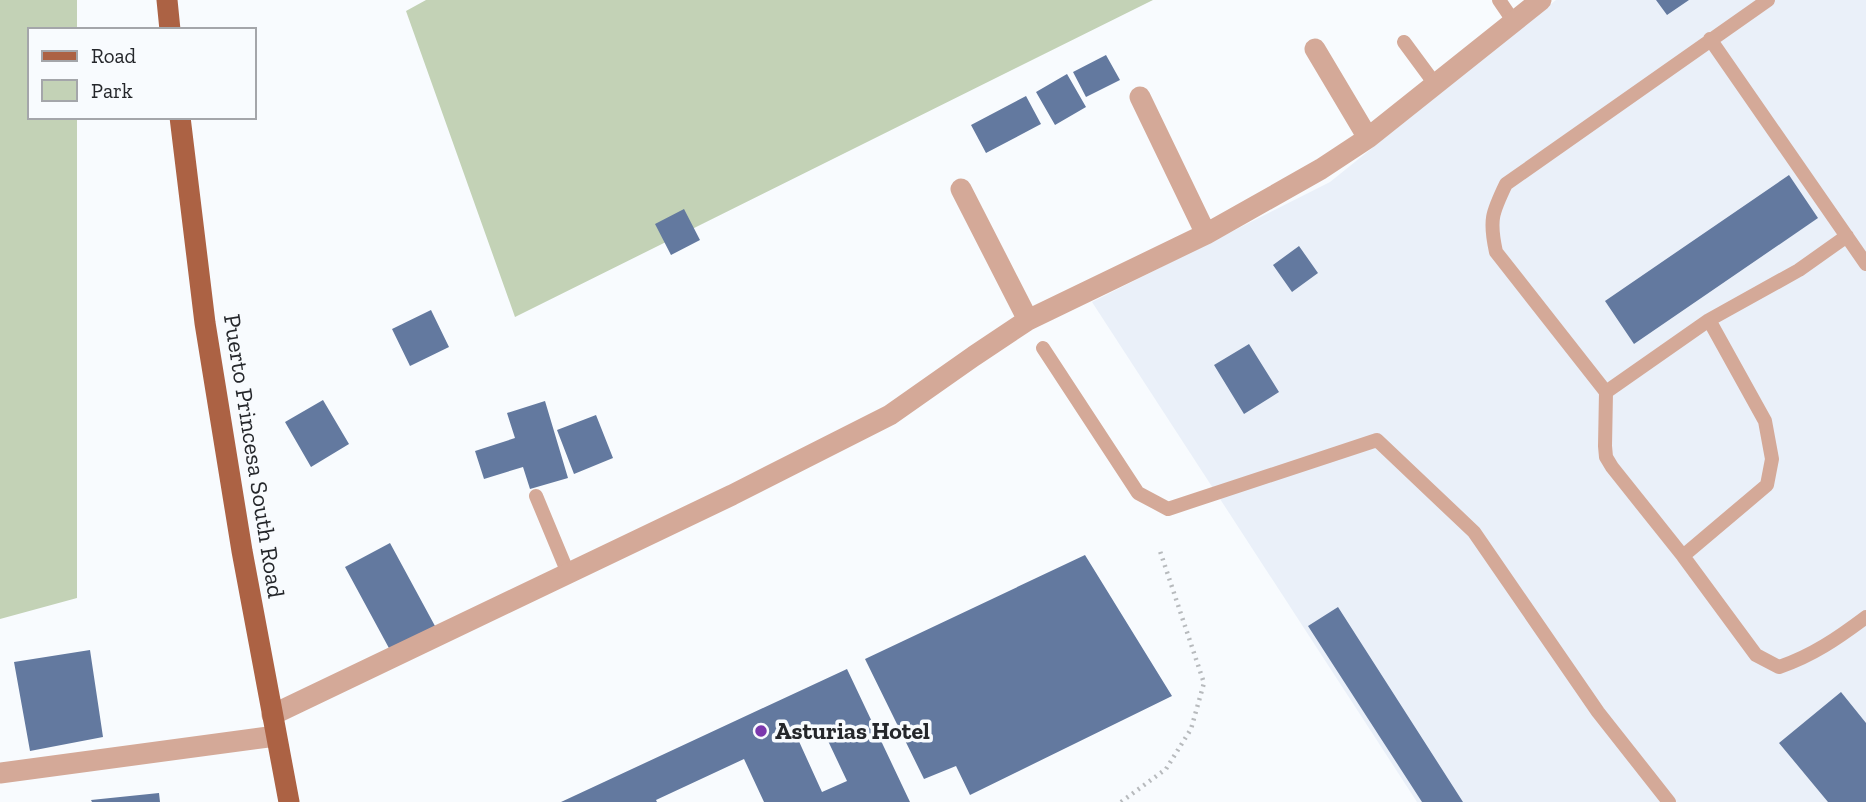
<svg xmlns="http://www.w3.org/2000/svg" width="1866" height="802" font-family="'Zilla Slab',serif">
	<rect width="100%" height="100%" fill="#f8fbfe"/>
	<path fill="#eaf0f9" d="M1556,0H1866V802H1417L1092,302L1330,182Z"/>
	<path fill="#c3d2b6" d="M0,0H77V30H30V117H77V598L0,619Z
		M426,0H1153L515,317L406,11Z"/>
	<path fill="#63799f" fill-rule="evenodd" d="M1656,0H1689L1667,15Z
		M1106,55L1120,80L1086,97L1073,72Z
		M1067,74L1086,107L1055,125L1036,92Z
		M1026,96L1041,124L986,153L971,125Z
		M1789,175L1818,218L1634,344L1605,301Z
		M684,209L700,240L671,255L655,224Z
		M1299,246L1318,273L1292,292L1273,265Z
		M431,310L449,347L410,366L392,329Z
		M1249,344L1279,392L1244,414L1214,365Z
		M323,400L349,444L311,467L285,422Z
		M545,401L568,478L530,489L523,467L484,479L475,451L515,438L507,413Z
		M596,415L613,458L574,474L557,430Z
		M390,543L435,626L390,650L345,567Z
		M1085,555L1172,696L970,795L956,766L924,779L865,659Z
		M1338,607L1463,802H1422L1308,626Z
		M90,650L103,737L30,751L14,662Z
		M847,669L910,802H764L744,759L656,800L657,802H561ZM821,726L847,781L822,792L797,737Z
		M1841,692L1866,723V802H1828L1779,743Z
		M159,793L160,802H92L91,800Z"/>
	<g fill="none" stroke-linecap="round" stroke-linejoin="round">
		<path stroke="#b7babd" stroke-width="4.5" stroke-dasharray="2 5" stroke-linecap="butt" d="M1121,802L1166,769L1191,729L1204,683L1160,551"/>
		<path stroke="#d4a998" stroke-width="14" d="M1499,0L1514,22
			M1768,0L1506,184C1492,213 1489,220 1496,252L1606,392L1605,446L1606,457L1612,467L1683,556L1756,655L1779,667C1812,656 1838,638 1866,617
			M1710,39L1866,264
			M1404,42L1435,84
			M1043,348L1138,493L1168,509L1377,440L1474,532L1598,712L1669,802
			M1606,392L1709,320L1799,270L1847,236
			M536,496L568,573
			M1683,556L1767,485L1772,459L1765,421L1709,320"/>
		<path stroke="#d4a998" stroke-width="21" d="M1315,49L1368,138
			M1140,97L1206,234
			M961,189L1028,320
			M272,715L732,495L890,415L974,356L1028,320L1206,234L1321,169L1368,138L1541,0
			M0,773L276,736"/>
		<path stroke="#ac6244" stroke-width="21" d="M167,0L170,30
			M180,117L205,323L242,551L289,802"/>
	</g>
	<circle fill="#7b38ad" stroke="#f8fbfe" stroke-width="2.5" cx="761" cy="731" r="7"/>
	<g text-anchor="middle" stroke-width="7" stroke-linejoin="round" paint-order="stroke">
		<g font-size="24" fill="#25272b" stroke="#f8fbfe">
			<text transform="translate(254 456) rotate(81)" y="8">Puerto Princesa South Road</text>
		</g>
		<g font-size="24" font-weight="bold" fill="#25272b" stroke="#f8fbfe" text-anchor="start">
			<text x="775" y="739">Asturias Hotel</text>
		</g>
	</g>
	<rect x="28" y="28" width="228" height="91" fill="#f8fbfe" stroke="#a4a6aa" stroke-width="2"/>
	<rect x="42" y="51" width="35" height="10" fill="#ac6244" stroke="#a4a6aa" stroke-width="2"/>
	<text x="91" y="63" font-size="21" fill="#25272b">Road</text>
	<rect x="42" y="80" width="35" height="21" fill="#c3d2b6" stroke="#a4a6aa" stroke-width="2"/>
	<text x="91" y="98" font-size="21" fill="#25272b">Park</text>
</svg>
